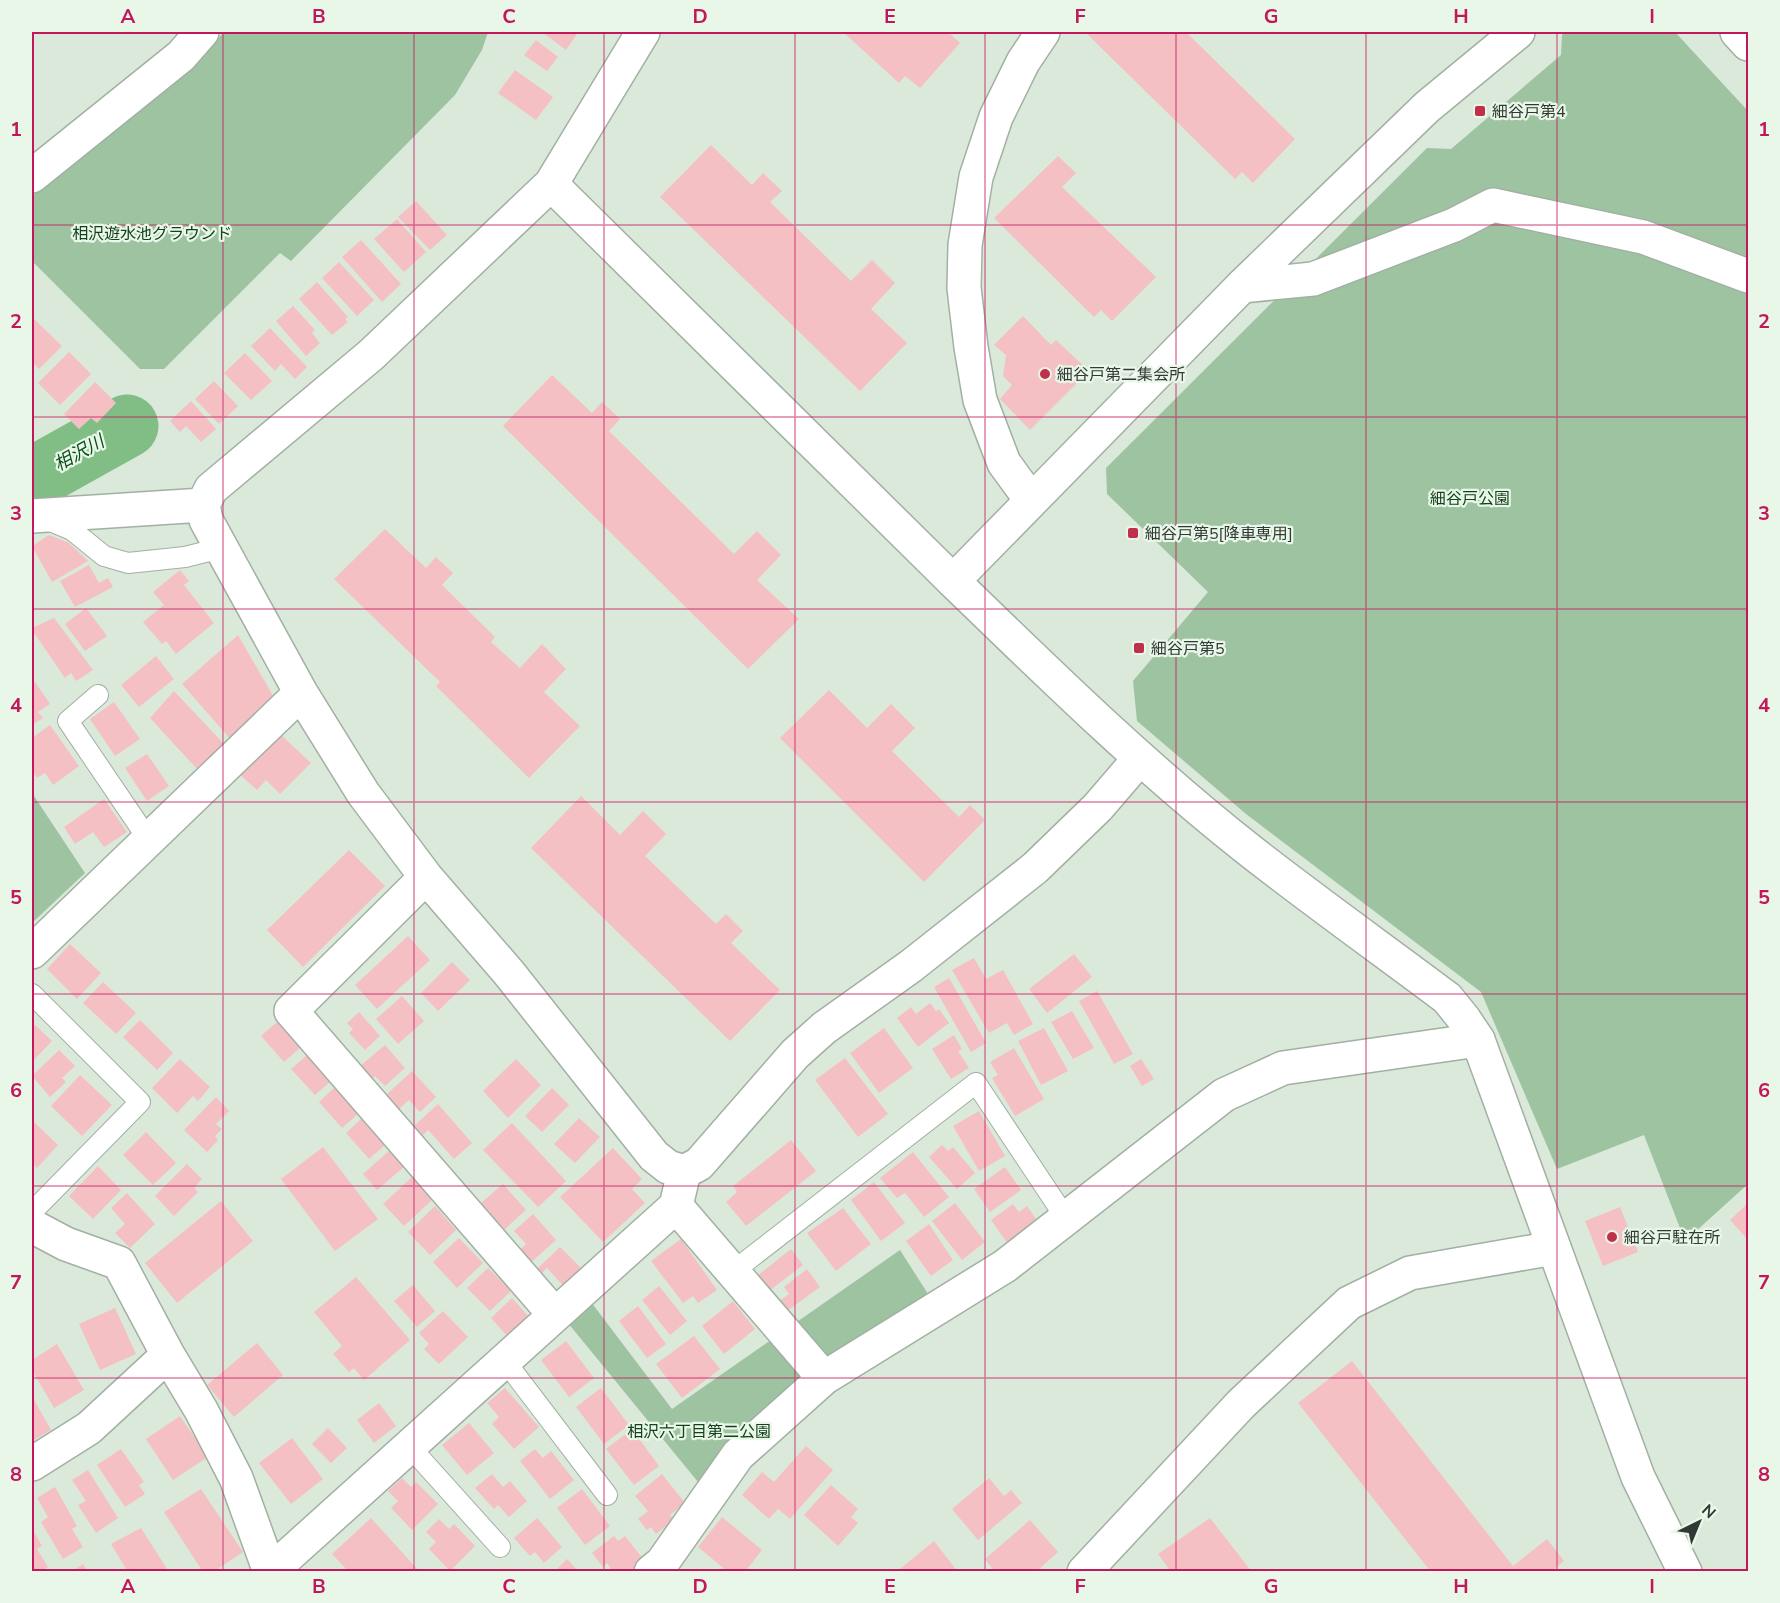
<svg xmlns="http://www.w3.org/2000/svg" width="1780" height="1603" font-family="'Nunito Sans','Noto Sans JP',sans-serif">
	<rect width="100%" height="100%" fill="#dbe9db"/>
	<path fill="#9ec3a1" d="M224,32H488L482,50L455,95L291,261L280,253L164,369H140L32,261V196L190,70Z
		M1565,32H1675L1748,111V1184L1685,1241L1644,1135L1557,1169L1481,992L1246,814L1137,721L1133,681L1208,592L1107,494L1106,468L1427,148L1451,149L1561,55L1562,35Z
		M32,793L85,873L32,923Z
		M900,1250L930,1297L714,1462L698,1482L568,1323L591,1302L672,1409Z"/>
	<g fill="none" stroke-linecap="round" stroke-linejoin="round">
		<path stroke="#81be86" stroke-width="63" d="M32,479L127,426"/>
	</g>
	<path fill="#f5c0c3" d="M542,32H574L577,34L566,50Z
		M843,32H948L960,43L920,88L905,76L899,83Z
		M1085,32H1186L1295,139L1253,183L1242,172L1235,179Z
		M536,40L558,57L547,71L524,55Z
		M515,70L553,97L536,120L498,93Z
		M711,145L752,185L763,173L782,191L770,202L851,281L872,260L895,283L871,309L907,343L860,391L660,197Z
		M1058,156L1076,173L1062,187L1156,277L1112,321L1101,310L1094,317L994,218Z
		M416,201L447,235L430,250L398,217Z
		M397,219L426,252L404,272L374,239Z
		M361,240L401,284L382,302L342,257Z
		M339,262L374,300L357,316L322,278Z
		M317,282L348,317L345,319L348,322L332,335L299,299Z
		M293,306L315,330L312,333L320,343L306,356L276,321Z
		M1023,316L1051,345L1056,340L1089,371L1030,430L1000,399L1012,385L1003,376L1006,355L994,345Z
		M34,319L62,346L39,369L32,362V321Z
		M270,328L307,367L295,379L281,364L275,371L251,346Z
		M69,352L91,374L60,405L38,383Z
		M245,353L272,381L251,400L224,373Z
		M552,375L592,413L602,402L620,419L609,431L734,554L757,531L781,555L757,580L799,619L748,669L503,426Z
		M214,381L238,406L219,424L195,399Z
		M95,382L116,403L97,423L91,418L79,429L64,414Z
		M191,401L216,429L201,442L186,426L180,432L170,421Z
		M385,529L426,568L436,557L453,573L442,585L495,637L491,642L520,668L542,644L566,669L544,692L580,726L529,778L436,686L440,682L334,579Z
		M49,535L69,543L88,561L52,582L32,546Z
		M89,565L99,583L108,578L113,587L75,607L60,581Z
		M180,570L189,581L184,585L214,623L176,654L166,641L162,644L143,622L164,605L153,592Z
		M86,608L107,636L85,651L65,624Z
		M54,618L93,670L76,681L71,673L65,678L32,630V628Z
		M238,635L275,699L232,741L182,684Z
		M156,656L174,679L139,707L121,685Z
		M35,682L50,704L38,712L43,718L32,725V684Z
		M829,690L867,728L891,704L915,728L892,751L959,817L970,805L985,820L924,882L780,738Z
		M174,691L224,744L198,770L150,718Z
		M114,702L140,739L115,756L90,719Z
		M50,725L79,766L53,785L45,773L37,778L32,770V738Z
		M278,732L311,763L280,794L266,780L257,790L238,773Z
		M147,754L169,786L147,801L125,768Z
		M581,796L620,835L643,811L666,834L645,856L716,924L726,914L743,931L731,943L780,990L730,1041L531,848Z
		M104,799L127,832L104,847L93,832L75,844L64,827Z
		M349,850L385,886L303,967L267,930Z
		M408,936L430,960L377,1009L355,985Z
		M70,944L101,973L77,999L47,969Z
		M1074,954L1092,977L1047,1013L1029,989Z
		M974,958L986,979L1003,970L1033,1024L1014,1035L1007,1023L989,1033L952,970Z
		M452,962L470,980L438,1011L421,993Z
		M949,978L986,1043L971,1052L934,987Z
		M103,982L136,1013L116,1034L83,1003Z
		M1097,991L1133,1054L1114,1064L1079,1001Z
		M402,996L424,1021L398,1044L376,1019Z
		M930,1003L936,1011L939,1009L949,1023L918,1047L897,1018L911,1007L916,1014Z
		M1072,1011L1094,1048L1073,1059L1051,1022Z
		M359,1012L380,1036L365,1050L349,1033L353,1029L347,1023Z
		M140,1020L173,1053L157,1070L123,1037Z
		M277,1022L300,1048L284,1062L261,1036Z
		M35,1025L52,1041L32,1062V1028Z
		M884,1028L913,1068L879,1093L850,1053Z
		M1044,1028L1068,1071L1041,1085L1018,1041Z
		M954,1035L962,1049L958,1051L969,1068L951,1079L932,1049Z
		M385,1045L405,1068L385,1086L375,1076L371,1079L360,1066Z
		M1014,1048L1044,1099L1015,1116L992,1078L998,1075L990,1062Z
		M59,1050L75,1066L62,1078L66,1082L50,1097L32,1076Z
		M307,1055L330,1082L315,1095L291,1069Z
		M845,1058L888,1114L858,1137L815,1080Z
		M180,1059L210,1087L198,1101L193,1096L177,1113L152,1088Z
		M516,1059L541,1085L508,1118L483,1091Z
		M1141,1059L1154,1079L1142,1086L1130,1066Z
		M412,1071L436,1097L420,1112L409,1100L398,1110L385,1096Z
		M80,1075L112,1105L82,1136L51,1106Z
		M334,1088L358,1114L342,1128L319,1102Z
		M552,1088L569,1105L542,1132L525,1116Z
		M216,1097L229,1111L216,1124L222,1129L215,1136L218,1140L207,1152L184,1130Z
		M438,1104L472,1143L454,1159L428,1130L423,1135L414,1126Z
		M979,1111L1005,1156L979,1171L953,1126Z
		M579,1118L600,1137L575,1163L554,1144Z
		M361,1119L385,1145L369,1159L346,1133Z
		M32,1120L58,1145L37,1168L32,1162Z
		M512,1123L566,1181L538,1207L483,1150Z
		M146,1132L176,1163L153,1185L123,1155Z
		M791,1140L816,1171L746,1226L726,1202L737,1192L733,1186Z
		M942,1145L948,1151L953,1147L975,1173L957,1189L929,1157Z
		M323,1147L378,1219L335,1251L281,1179Z
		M613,1148L642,1179L632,1189L645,1203L603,1242L560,1197Z
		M390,1150L405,1166L377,1190L363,1174Z
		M913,1152L949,1197L924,1217L905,1193L897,1198L880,1178Z
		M187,1164L202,1179L194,1188L198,1192L174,1216L155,1196Z
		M98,1166L121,1190L93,1219L69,1196Z
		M1005,1167L1021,1190L990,1212L974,1189Z
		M412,1177L433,1199L404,1226L383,1204Z
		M874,1182L905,1223L881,1241L851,1200Z
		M503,1184L526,1210L504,1230L481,1203Z
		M127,1193L155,1224L130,1248L115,1233L125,1224L111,1208Z
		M221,1201L253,1241L177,1303L145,1263Z
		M955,1203L985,1242L962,1260L932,1221Z
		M1748,1203V1240L1730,1220Z
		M1013,1204L1019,1212L1027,1206L1038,1222L1008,1244L991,1220Z
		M435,1206L456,1230L430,1255L408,1232Z
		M1620,1207L1638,1252L1603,1266L1585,1221Z
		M843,1208L871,1244L836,1271L807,1233Z
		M533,1214L556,1240L528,1265L517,1253L526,1244L514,1231Z
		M929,1224L953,1260L931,1276L906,1241Z
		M459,1238L483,1263L457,1288L433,1262Z
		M681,1239L717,1290L698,1303L693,1296L683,1303L651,1261Z
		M560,1247L587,1274L569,1292L547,1268L542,1273L538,1268Z
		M791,1249L803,1265L769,1291L757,1276Z
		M488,1268L511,1291L490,1311L467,1288Z
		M807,1269L820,1287L783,1314L775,1304L789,1294L784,1287Z
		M356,1277L410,1340L364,1380L354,1368L349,1372L333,1354L342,1346L314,1312Z
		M413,1285L435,1311L417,1327L394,1301Z
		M659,1286L687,1321L670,1335L642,1300Z
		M512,1298L529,1317L508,1337L491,1318Z
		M733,1301L755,1329L724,1354L702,1326Z
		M638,1306L666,1344L647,1358L619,1321Z
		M115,1308L136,1354L100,1370L79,1324Z
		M443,1311L468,1337L439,1364L424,1349L429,1344L419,1333Z
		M694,1336L720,1369L682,1398L656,1364Z
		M566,1341L594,1378L569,1397L541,1360Z
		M257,1343L283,1375L234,1417L207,1385Z
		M57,1344L84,1390L54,1408L32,1370V1360Z
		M1352,1361L1513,1566L1547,1539L1564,1561L1551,1572H1431L1298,1403Z
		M505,1388L539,1427L514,1449L492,1424L499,1417L487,1403Z
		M601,1388L629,1425L604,1444L576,1407Z
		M32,1396L51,1430L32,1441Z
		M379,1403L396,1426L374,1443L357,1420Z
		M180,1416L208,1457L173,1480L146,1439Z
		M469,1423L494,1453L467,1475L442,1445Z
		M328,1428L347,1448L331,1463L312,1444Z
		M632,1429L659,1466L634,1485L606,1449Z
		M292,1438L323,1479L291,1504L259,1463Z
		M806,1446L833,1470L790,1519L778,1509L769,1519L742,1495L762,1472L774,1482Z
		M121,1449L144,1482L139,1485L145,1494L125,1507L97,1465Z
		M535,1449L543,1458L551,1451L574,1480L550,1499L520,1461Z
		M88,1470L118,1518L96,1533L78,1505L86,1501L72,1480Z
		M492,1474L503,1487L510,1481L527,1501L509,1517L498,1505L494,1509L475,1488Z
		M662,1474L685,1503L670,1515L674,1520L656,1534L651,1527L647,1530L638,1519L648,1511L635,1496Z
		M402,1478L411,1487L416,1482L438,1504L412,1530L391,1508L398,1501L388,1491Z
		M989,1478L1004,1496L1011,1490L1022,1503L978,1540L952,1509Z
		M831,1485L858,1509L851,1517L858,1523L838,1546L804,1515Z
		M55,1487L77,1526L72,1529L83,1547L63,1559L41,1522L48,1517L37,1498Z
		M201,1489L243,1552L213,1572H203L164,1512Z
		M582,1489L610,1526L585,1545L557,1508Z
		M722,1517L762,1550L745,1572H728L698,1547Z
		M371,1518L420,1572H349L332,1554Z
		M537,1518L562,1547L544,1563L535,1552L530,1556L514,1538Z
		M1210,1518L1252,1572H1171L1158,1554Z
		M439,1519L449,1529L454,1524L475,1546L450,1571L429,1549L436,1542L426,1532Z
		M1030,1520L1058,1552L1036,1572H995L985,1559Z
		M32,1528L42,1546L37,1549L48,1567L40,1572H32Z
		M141,1528L169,1572H128L111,1544Z
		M614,1536L618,1541L625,1536L644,1560L630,1572H613L607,1563L603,1567L592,1553Z
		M934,1541L958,1572H902L900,1569Z
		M567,1559L579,1572H554Z
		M83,1564L88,1572H71Z"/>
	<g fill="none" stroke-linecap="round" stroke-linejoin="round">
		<g stroke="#a2b0a3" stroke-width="22">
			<path id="lane" d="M48,520L72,530L104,556L128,563L185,557L221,548
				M98,695L68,721L148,839
				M32,994L140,1102L32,1212
				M731,1273L976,1083L1067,1220
				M505,1361L607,1495
				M410,1447L500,1547"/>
		</g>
		<g stroke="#a2b0a3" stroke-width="36">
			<path id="street" d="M643,32L551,184L371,355L211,489L203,505L206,520L301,693L363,793L426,877L509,973L654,1156L668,1167L684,1172L699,1164L795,1054L824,1028L911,966L1035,868L1098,807L1140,758
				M32,176L181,56L202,32
				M551,184L953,581
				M1242,286L1313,279L1454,225L1493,205L1643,237L1748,276
				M1031,500L1004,463L980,400L971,347L964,288L965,245L976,177L996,117L1023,62L1043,32
				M32,516L203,505
				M426,877L291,1011L555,1315
				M32,952L301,693
				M676,1206L824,1378
				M32,1226L66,1244L119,1263L168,1355L201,1410L236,1478L270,1572
				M32,1464L89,1428L168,1355
				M270,1572L676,1206L684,1172
				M651,1572L662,1563L738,1455L824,1378L1005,1266L1224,1095L1283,1068L1478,1040
				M1084,1572L1241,1404L1349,1303L1410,1273L1554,1248"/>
		</g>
		<g stroke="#a2b0a3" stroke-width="36">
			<path id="secondary" d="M1518,32L1427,107L1242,286L953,581C1050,675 1147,770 1253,853C1317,903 1383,950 1447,998L1464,1019L1478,1040L1638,1477L1685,1572
				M1737,32L1748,44"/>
		</g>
		<use href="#lane" stroke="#fff" stroke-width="20"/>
		<use href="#street" stroke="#fff" stroke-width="33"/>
		<use href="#secondary" stroke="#fff" stroke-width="33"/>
	</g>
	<path fill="none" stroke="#c2185b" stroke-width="1.5" stroke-opacity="0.55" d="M223,32V1572M414,32V1572M604,32V1572M795,32V1572M985,32V1572M1176,32V1572M1366,32V1572M1557,32V1572M32,225H1748M32,417H1748M32,609H1748M32,802H1748M32,994H1748M32,1186H1748M32,1378H1748"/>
	<g fill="#c0304b" stroke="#e8f7e8" stroke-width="2">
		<rect x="1474" y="105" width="12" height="12" rx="3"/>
		<circle cx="1045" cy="374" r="6"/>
		<rect x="1127" y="527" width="12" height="12" rx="3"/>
		<rect x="1133" y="642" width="12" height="12" rx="3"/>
		<circle cx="1612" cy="1237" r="6"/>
	</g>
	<g text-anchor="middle" stroke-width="4.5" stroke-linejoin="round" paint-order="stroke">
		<g font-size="16" fill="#323833" stroke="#e8f7e8" text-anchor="start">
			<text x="1492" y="117">細谷戸第4</text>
			<text x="1057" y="380">細谷戸第二集会所</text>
			<text x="1145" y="539">細谷戸第5[降車専用]</text>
			<text x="1151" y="654">細谷戸第5</text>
			<text x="1624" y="1243">細谷戸駐在所</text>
		</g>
		<g font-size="16" fill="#15411c" stroke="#e8f7e8">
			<text x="152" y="239">相沢遊水池グラウンド</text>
			<text x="1470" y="504">細谷戸公園</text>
			<text x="699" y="1437">相沢六丁目第二公園</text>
		</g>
		<g font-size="18" font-style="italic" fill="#0a4f1b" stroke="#e8f7e8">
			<text transform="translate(79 453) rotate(-29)" y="6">相沢川</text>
		</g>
	</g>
	<rect width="1780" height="1603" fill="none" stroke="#e8f7e8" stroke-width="66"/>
	<g transform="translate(1699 1522) rotate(43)" stroke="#e8f7e8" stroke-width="4.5" paint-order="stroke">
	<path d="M0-4.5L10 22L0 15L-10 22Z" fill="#323833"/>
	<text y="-9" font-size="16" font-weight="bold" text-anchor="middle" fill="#323833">N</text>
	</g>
	<rect x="33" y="33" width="1714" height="1537" fill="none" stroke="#c2185b" stroke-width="2"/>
	<g font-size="20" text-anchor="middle" font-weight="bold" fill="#c2185b">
		<text x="128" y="23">A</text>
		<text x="319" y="23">B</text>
		<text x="509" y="23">C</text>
		<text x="700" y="23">D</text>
		<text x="890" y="23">E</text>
		<text x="1080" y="23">F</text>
		<text x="1271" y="23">G</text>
		<text x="1461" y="23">H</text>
		<text x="1652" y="23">I</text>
		<text x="16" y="136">1</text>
		<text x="1764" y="136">1</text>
		<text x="16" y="328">2</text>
		<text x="1764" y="328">2</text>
		<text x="16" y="520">3</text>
		<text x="1764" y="520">3</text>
		<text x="16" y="712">4</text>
		<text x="1764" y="712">4</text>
		<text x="16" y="904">5</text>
		<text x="1764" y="904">5</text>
		<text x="16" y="1097">6</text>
		<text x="1764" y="1097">6</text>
		<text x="16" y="1289">7</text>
		<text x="1764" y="1289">7</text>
		<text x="16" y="1481">8</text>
		<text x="1764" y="1481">8</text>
		<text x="128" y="1593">A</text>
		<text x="319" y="1593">B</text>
		<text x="509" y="1593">C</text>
		<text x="700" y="1593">D</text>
		<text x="890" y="1593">E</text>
		<text x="1080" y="1593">F</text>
		<text x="1271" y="1593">G</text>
		<text x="1461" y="1593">H</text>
		<text x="1652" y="1593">I</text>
	</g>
</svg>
